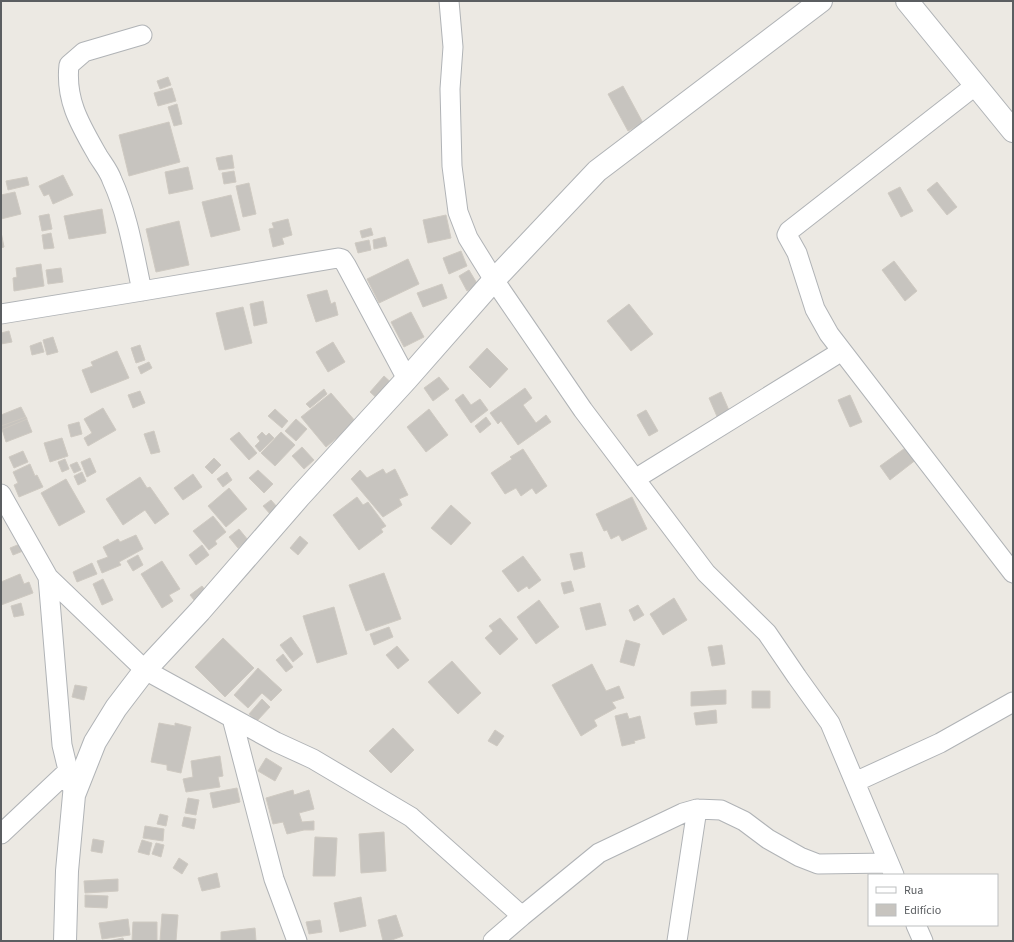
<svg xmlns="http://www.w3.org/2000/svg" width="1014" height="942" font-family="'Source Sans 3',sans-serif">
	<rect width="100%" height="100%" fill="#ece9e3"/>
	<path fill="#c7c4bf" stroke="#cfcac2" d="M168,77L171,85L160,89L157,81Z
		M623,86L643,123L628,131L608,94Z
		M172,88L176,101L158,106L154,93Z
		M177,104L182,124L174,126L168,107Z
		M169,122L180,162L129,176L119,135Z
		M232,155L234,168L219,170L216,158Z
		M188,167L193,189L169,194L165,172Z
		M234,171L236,182L224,184L222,173Z
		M63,175L73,195L53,204L49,194L44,196L39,186Z
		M27,177L29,185L8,190L6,181Z
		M937,182L957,207L947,215L927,190Z
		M249,183L256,214L243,217L236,186Z
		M900,187L913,211L901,217L888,193Z
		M15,192L21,214L1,219V195Z
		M231,195L240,230L211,237L202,202Z
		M102,209L106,233L69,239L64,216Z
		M49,214L52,229L42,231L39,216Z
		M446,215L451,238L428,243L423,220Z
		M288,219L292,235L282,238L284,244L273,247L269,229L274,228L272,223Z
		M179,221L189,265L156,272L146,229Z
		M371,228L373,235L362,238L360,231Z
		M1,232L4,247L1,248Z
		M51,233L54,248L44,249L42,235Z
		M385,237L387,246L374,249L373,240Z
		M369,240L371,250L358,253L355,243Z
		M461,251L467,266L449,274L443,258Z
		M408,259L419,284L379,303L367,279Z
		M894,261L917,291L905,301L882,270Z
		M41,264L44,286L14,291L13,278L17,277L16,268Z
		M61,268L63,282L48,284L46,270Z
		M469,270L478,285L467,291L459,276Z
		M442,284L447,298L423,307L417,293Z
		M327,290L331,304L335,302L338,315L316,322L307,295Z
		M263,301L267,323L254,326L250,304Z
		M629,304L653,334L631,351L607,321Z
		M243,307L252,343L225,350L216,313Z
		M411,312L424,337L404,347L391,322Z
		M9,331L12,342L1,344V333Z
		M53,337L58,352L47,355L43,340Z
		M41,342L44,352L32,355L30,346Z
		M333,342L345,362L328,372L316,352Z
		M140,345L145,360L136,363L131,348Z
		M487,348L508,369L490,388L469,367Z
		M117,351L129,378L91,393L82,370L93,366L91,362Z
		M149,362L152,368L141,374L138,367Z
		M384,376L395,386L381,402L370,392Z
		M439,377L449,389L433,401L424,388Z
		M525,388L532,398L523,405L536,423L546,415L551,422L518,445L501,421L498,424L490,413Z
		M324,389L327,394L310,408L306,404Z
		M140,391L145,403L133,408L128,395Z
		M721,392L731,415L719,421L709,398Z
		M331,393L356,422L326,447L301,417Z
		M463,394L471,405L480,399L488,410L471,423L455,400Z
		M850,395L862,422L850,427L838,400Z
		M21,407L27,419L1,430V415Z
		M103,408L116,430L88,446L84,438L92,433L84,419Z
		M275,409L288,421L282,428L268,416Z
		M429,409L448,435L426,452L407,427Z
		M646,410L658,431L649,436L637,415Z
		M26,417L32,432L6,442L1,426Z
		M486,417L491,424L480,433L475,426Z
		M296,419L307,429L296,441L285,431Z
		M79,422L82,434L71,437L68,425Z
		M154,431L160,452L151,454L144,434Z
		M239,432L257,453L249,460L230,439Z
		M262,432L266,436L269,433L274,438L260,452L255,446L260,441L257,437Z
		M281,432L295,445L275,466L261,453Z
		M62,438L68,456L50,462L44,443Z
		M908,446L917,459L890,480L880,466Z
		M302,447L314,460L304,469L292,456Z
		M523,449L547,486L536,494L532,488L521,496L516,488L505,494L491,473L512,459L510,457Z
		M23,451L28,462L14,468L9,457Z
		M90,458L96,472L87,477L81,462Z
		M214,458L221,465L212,474L205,467Z
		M65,459L69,469L62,472L58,462Z
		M77,462L81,470L74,473L70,465Z
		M30,464L35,476L37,475L43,487L19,497L14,485L18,483L13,472Z
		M383,469L386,474L395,469L408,495L399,499L402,505L383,517L351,479L360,470L367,478Z
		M258,470L273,484L264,493L249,478Z
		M82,472L86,481L78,485L74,476Z
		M227,472L232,480L223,487L217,479Z
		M193,474L202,487L183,500L174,488Z
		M140,477L147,488L150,487L169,514L155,524L145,510L123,525L106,499Z
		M66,479L85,512L59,526L41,493Z
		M229,488L247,509L226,527L208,506Z
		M357,497L363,505L368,502L386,526L381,529L383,532L359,550L333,515Z
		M632,497L647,529L622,541L619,535L611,539L607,530L604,531L596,514Z
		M271,500L278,508L271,515L263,506Z
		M451,505L471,523L451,545L431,528Z
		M213,516L226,532L215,541L217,544L209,550L193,531Z
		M239,529L248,540L238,548L229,537Z
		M136,535L143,549L119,562L121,565L102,573L97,561L108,557L103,547L118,539L120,542Z
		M300,536L308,543L298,555L290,548Z
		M20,544L23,551L13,555L10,548Z
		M202,545L209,555L196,565L189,555Z
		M582,552L585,567L574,570L570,554Z
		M138,555L143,565L133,571L127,561Z
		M523,556L541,580L529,589L527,586L518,592L502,571Z
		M162,561L180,589L169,595L173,601L162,608L141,574Z
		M92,563L97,574L77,582L73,572Z
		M384,573L401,619L366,631L349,585Z
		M20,574L24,584L29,582L33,593L1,605V582Z
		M103,579L113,600L102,605L93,584Z
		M571,581L574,591L564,594L561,583Z
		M202,586L210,596L198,605L190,595Z
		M674,598L687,620L663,635L650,614Z
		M539,600L559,627L536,644L517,617Z
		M21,603L24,615L14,617L11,606Z
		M600,603L606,625L586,630L580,608Z
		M638,605L644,615L634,621L629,610Z
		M334,607L347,654L317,663L303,616Z
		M500,618L518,639L500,655L485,638L493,631L489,626Z
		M389,627L393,637L374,645L370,634Z
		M291,637L303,654L293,662L280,645Z
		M223,638L254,668L225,697L195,667Z
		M626,640L640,644L634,666L620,662Z
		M722,645L725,664L712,666L708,647Z
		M397,646L409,660L398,669L386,655Z
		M283,654L293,667L286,672L276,660Z
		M452,661L481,693L458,714L428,682Z
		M592,664L606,691L619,686L624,698L612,702L616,708L594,720L597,726L581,736L552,685Z
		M258,668L282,690L271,701L262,693L248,708L234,695Z
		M75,685L87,687L84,700L72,697Z
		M726,690V704L691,706V692Z
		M752,691H770V708H752Z
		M262,699L270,707L257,721L249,714Z
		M716,710L717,723L696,725L694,713Z
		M627,713L629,719L640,716L645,738L634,741L635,743L622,746L615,716Z
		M159,723L175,726V723L191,727L181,773L167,770V765L151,762Z
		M393,728L414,750L391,773L369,751Z
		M495,730L504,736L497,746L488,741Z
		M220,756L223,776L218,777L220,787L186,792L183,779L193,777L191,761Z
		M266,758L282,768L275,781L258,771Z
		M237,788L240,802L213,808L210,793Z
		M293,790L294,795L309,790L314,809L299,813L302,822L314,821V830H304L287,834L283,822L273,824L266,798Z
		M188,798L199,800L196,815L185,813Z
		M160,814L168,816L166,826L157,824Z
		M184,817L196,819L194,829L182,826Z
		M145,826L164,829L163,841L143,838Z
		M384,832L386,871L361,873L359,834Z
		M315,837L337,838L335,876H313Z
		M93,839L104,841L102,853L91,851Z
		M142,840L152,843L149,855L138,852Z
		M156,843L164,845L161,857L152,854Z
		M179,858L188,864L182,874L173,868Z
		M217,873L220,887L202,891L198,878Z
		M118,879V891L85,893L84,881Z
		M85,895L108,896L107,908L85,907Z
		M361,897L366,926L340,932L334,903Z
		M162,914L178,915L176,941H160Z
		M396,915L403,936L389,941H383L378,920Z
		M128,919L130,935L102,939L99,923Z
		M320,920L322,932L309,934L306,922Z
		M133,922H157V941H132Z
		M255,928L256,941H221V932Z
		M123,938L124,941H108Z"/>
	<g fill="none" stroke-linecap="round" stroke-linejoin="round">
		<g stroke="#b0b3b6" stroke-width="21">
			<path id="minor" d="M449,1L453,47L450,89L452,166L458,212L468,238L494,280L583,410L706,573L767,633L797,677L830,723L894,875
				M142,35L84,52L69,65C65,101 81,126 98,156C103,164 109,171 112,180C128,215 134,254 142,291
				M976,85L789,231L787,235L797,253L815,309L829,334L1013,573
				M1,314L142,291L338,258L342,259L346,265L407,379
				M635,479L842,351
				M1,494L48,577L145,670L276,742L313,759L411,817L522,916
				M48,577L62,745L74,795
				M232,718L274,879L297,941
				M855,782L940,743L1013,702
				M1,834L68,771
				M916,925L923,941
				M493,941L522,916L599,853L683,813L697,809L721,810L744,821L768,839L800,857L818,864L889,863
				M677,941L697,809"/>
		</g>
		<g stroke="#b0b3b6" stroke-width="24">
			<path id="tertiary" d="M907,1L1013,131
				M65,941L67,871L74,795L95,742L116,708L145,670L200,611L300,496L407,379L494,280L597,171L821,1"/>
		</g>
		<use href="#minor" stroke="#fff" stroke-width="19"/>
		<use href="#tertiary" stroke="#fff" stroke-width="22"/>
	</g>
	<rect width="1014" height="942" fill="none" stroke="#5b5e61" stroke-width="4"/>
	<rect x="868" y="874" width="130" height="52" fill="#ffffff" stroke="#bdbfc0"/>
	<rect x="876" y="887" width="20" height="6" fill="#ffffff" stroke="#bdbfc0"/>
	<text x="904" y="894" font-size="12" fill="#5b5e61">Rua</text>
	<rect x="876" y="904" width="20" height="12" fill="#c7c4bf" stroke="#bdbfc0"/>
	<text x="904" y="914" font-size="12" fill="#5b5e61">Edifício</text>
</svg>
